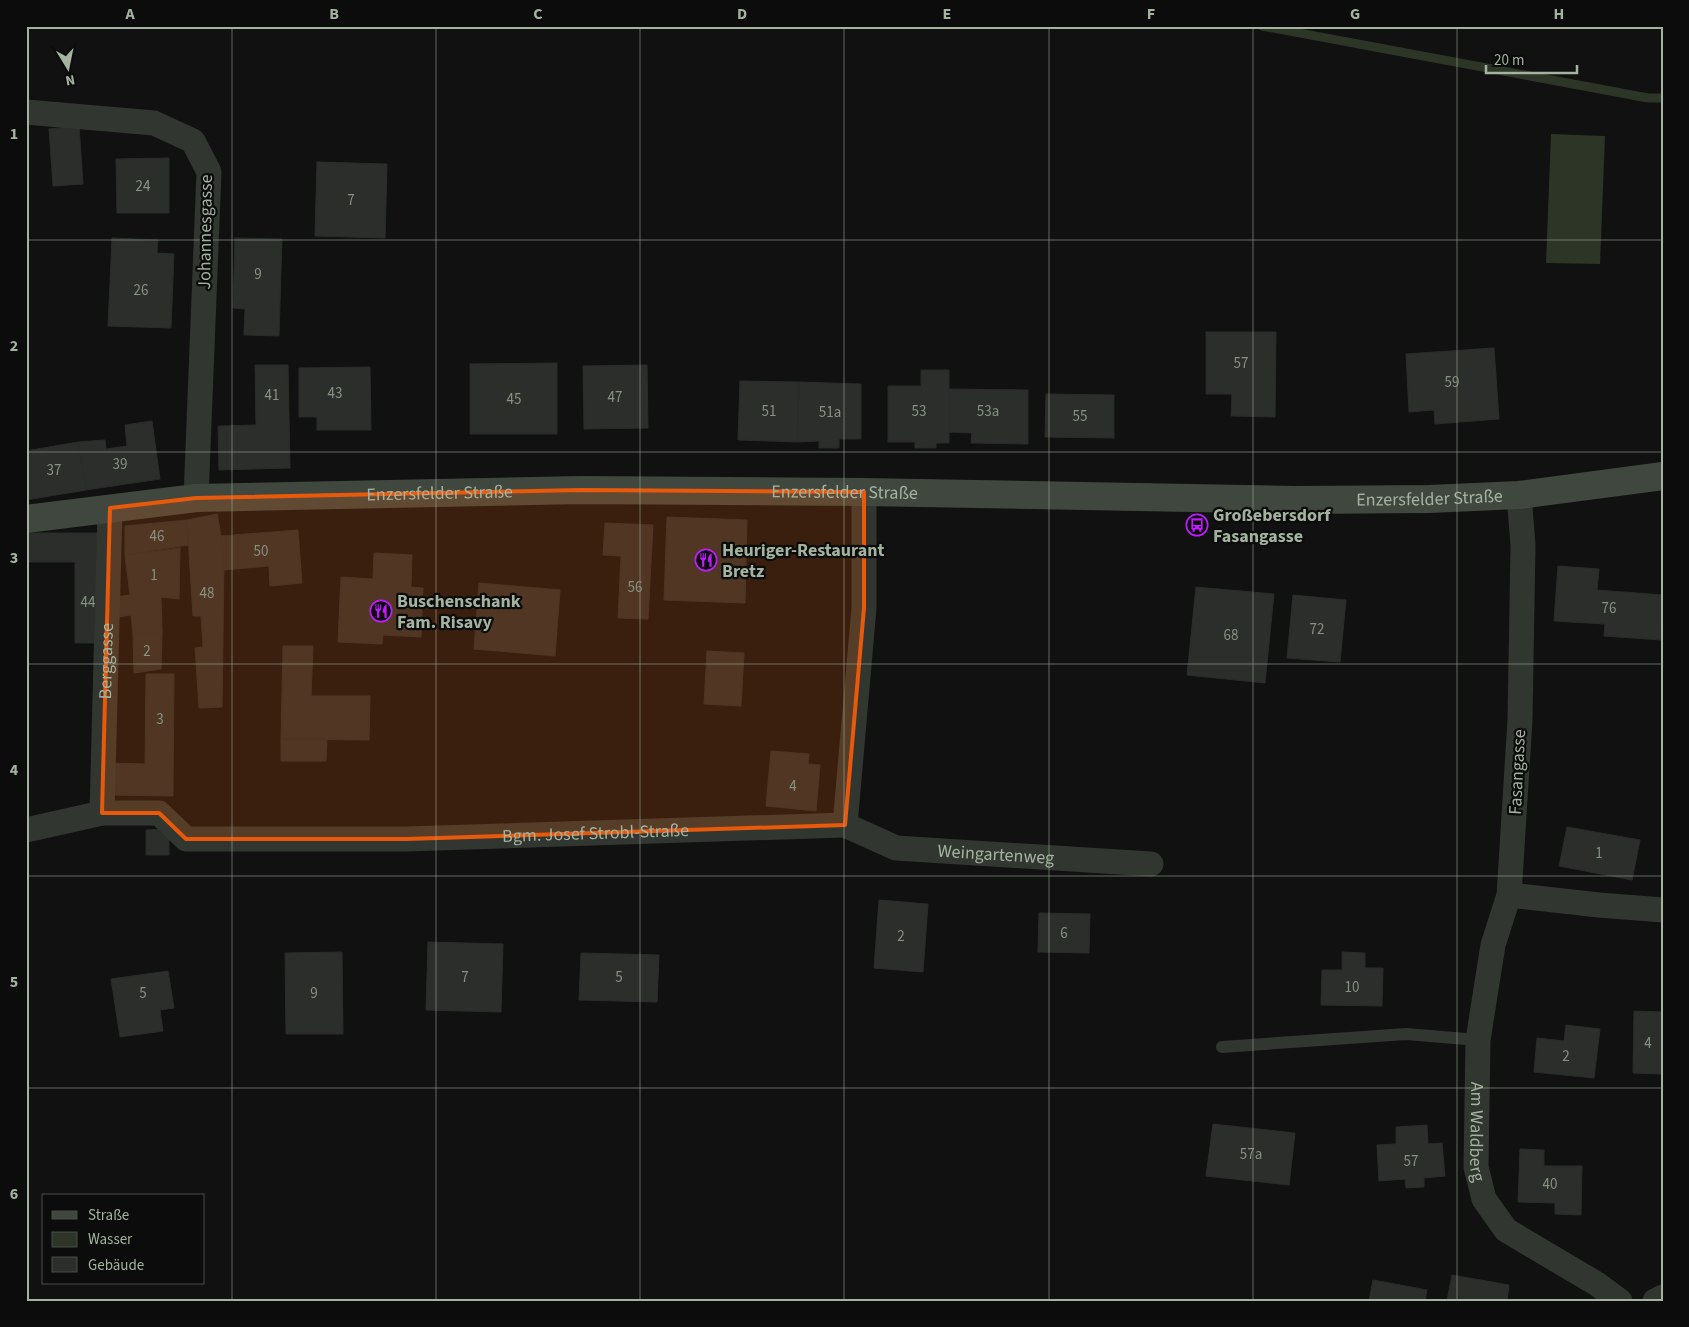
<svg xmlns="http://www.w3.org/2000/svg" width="1689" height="1327" font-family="'Source Sans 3',sans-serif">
	<rect width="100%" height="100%" fill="#101110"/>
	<path fill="#2d3526" d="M1551,134L1605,136L1600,264L1546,263Z"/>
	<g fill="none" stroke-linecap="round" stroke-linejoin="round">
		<path stroke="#2d3526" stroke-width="9" d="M1262,26L1648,98H1663"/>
	</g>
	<path fill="#2b2e2a" stroke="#292d2a" d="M79,126L83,184L53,186L49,129Z
		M169,158V213H117L116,159Z
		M317,162L387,164L385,238L315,236Z
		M112,238L158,240L157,253L174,254L171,328L108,326Z
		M235,238L282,239L279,336L244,335L245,309L233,308Z
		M1206,332H1276L1275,417L1231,416L1232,394H1206Z
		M1494,348L1499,419L1435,424L1434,410L1409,412L1406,354Z
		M557,363V434H470V364Z
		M255,365H288L290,468L219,470L218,426L256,425Z
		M647,365L648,428L584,429L583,366Z
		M370,367L371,430H317V417H299V368Z
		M921,370H949V443H936V448H915V442H888V386H921Z
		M740,381L799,382L797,442L738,440Z
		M799,382L861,384V439H839V448H819V441L797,442Z
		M949,389L1028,390V444L971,443L972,433L949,432Z
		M1046,394L1114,395V438L1045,437Z
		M152,421L160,479L86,490L78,442L105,440L106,449L127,446L125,425Z
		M78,442L86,490L26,500V451Z
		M217,514L221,536L224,570L222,707L199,708L195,648L203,647L201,616H193L187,520Z
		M667,517L747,520L745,603L664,600Z
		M187,520L188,545L125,555V526Z
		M605,523L653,525L648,619L618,618L621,556L603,555Z
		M298,530L302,583L270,586L269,566L224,570L221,536Z
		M26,533H102V643H75V562H26Z
		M180,548L179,599L161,597L162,632L133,634L131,615L118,617L115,597L130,595L125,555Z
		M374,553L412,555L411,587L423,588L421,637L383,635L382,644L338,642L341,577L373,579Z
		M1558,566L1599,569L1597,590L1663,595L1661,640L1604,636L1605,624L1554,621Z
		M479,583L560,590L555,656L474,649Z
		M1196,587L1274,594L1265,683L1187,675Z
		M1293,595L1346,600L1340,662L1287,658Z
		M162,632L161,669L134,673L133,634Z
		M283,646H313L311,696H370L369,740L281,739Z
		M707,651L744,653L741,706L704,704Z
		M146,674H174L173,796L108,795L109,763L145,764Z
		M281,739H327L326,761H281Z
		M771,751L809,754L808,764L820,765L816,811L766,806Z
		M1567,827L1640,840L1632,880L1559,866Z
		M169,829V855H146V830Z
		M879,900L928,904L923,972L874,968Z
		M1039,913L1090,914L1089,953L1038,952Z
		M428,942L503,944L501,1012L426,1010Z
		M342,952L343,1034H286L285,953Z
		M1342,952L1365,953V968H1383L1382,1006L1321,1005L1322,970H1342Z
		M581,953L659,955L657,1002L579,1000Z
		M168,971L174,1008L160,1010L163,1031L120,1037L111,979Z
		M1634,1011L1663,1012V1074L1633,1073Z
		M1566,1025L1600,1029L1594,1078L1534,1072L1537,1038L1564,1041Z
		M1213,1124L1295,1133L1289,1185L1206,1176Z
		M1427,1125L1428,1144L1442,1143L1445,1176L1424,1178V1187L1406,1188L1405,1179L1379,1181L1377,1145L1396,1144V1127Z
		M1520,1149L1544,1150V1166H1582L1581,1215L1555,1214V1203L1518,1202Z
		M1452,1275L1509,1285L1507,1301H1447Z
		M1373,1280L1427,1290L1425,1301H1369Z"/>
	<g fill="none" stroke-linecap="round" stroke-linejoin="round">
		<path stroke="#313630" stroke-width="12" d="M1222,1047L1406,1034L1478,1040"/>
		<g stroke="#313630" stroke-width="25">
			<path d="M26,112L154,123L193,141L209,172L196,498"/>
			<path id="s1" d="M1519,495L1523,545L1520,720L1509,895L1493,945L1478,1040L1476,1167L1484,1199L1506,1230L1597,1284L1620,1301"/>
			<path id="s2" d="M102,813L110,508"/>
			<path id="s3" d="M845,825L896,848L1151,864"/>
			<path id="s4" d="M26,830L102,813H159L186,839H406L845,825L864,608V492"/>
			<path d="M1509,895L1599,905L1663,910"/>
			<path d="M1655,1301L1663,1297"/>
		</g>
		<path stroke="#40473e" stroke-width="28" id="s5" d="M26,519L196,498L581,490L864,492L1295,500L1429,499L1519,495L1663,476"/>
	</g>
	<path fill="#e8590c" fill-opacity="0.2" stroke="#e8590c" stroke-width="4" stroke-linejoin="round" d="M581,490L864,492V608L845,825L406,839H186L159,813H102L110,508L196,498Z"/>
	<path fill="none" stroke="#a4b3a0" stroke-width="1" stroke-opacity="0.55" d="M232,26V1301M436,26V1301M640,26V1301M844,26V1301M1049,26V1301M1253,26V1301M1457,26V1301M26,240H1663M26,452H1663M26,664H1663M26,876H1663M26,1088H1663"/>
	<defs>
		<g id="bus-ring" transform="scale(1.125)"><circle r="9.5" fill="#0b0c0b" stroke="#c01bfe" stroke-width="1.5"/><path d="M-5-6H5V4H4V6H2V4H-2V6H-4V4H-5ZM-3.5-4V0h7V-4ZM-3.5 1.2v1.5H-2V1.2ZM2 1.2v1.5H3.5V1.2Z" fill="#c01bfe"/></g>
		<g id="restaurant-ring" transform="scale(1.125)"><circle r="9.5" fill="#0b0c0b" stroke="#c01bfe" stroke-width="1.5"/><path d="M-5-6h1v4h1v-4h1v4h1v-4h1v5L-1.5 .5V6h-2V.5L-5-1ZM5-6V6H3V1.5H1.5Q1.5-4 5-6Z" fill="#c01bfe"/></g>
	</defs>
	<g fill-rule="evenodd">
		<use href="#bus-ring" x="1197" y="525"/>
		<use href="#restaurant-ring" x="706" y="560"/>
		<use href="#restaurant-ring" x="381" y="611"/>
	</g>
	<g text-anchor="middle" stroke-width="4.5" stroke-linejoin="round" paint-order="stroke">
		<g font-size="15" fill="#869282">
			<text x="143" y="191">24</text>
			<text x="351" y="205">7</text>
			<text x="258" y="279">9</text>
			<text x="141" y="295">26</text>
			<text x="1241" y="368">57</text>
			<text x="1452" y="387">59</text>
			<text x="335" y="398">43</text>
			<text x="272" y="400">41</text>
			<text x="615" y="402">47</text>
			<text x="514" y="404">45</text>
			<text x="769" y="416">51</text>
			<text x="919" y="416">53</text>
			<text x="988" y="416">53a</text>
			<text x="830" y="417">51a</text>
			<text x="1080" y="421">55</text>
			<text x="120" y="469">39</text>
			<text x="54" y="475">37</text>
			<text x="157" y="541">46</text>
			<text x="261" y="556">50</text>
			<text x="154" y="580">1</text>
			<text x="635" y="592">56</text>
			<text x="207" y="598">48</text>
			<text x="88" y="607">44</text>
			<text x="1609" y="613">76</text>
			<text x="1317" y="634">72</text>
			<text x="1231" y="640">68</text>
			<text x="147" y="656">2</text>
			<text x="160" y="724">3</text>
			<text x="793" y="791">4</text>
			<text x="1599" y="858">1</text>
			<text x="1064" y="938">6</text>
			<text x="901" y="941">2</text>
			<text x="465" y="982">7</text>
			<text x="619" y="982">5</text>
			<text x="1352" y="992">10</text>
			<text x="143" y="998">5</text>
			<text x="314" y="998">9</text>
			<text x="1648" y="1048">4</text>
			<text x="1566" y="1061">2</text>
			<text x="1251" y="1159">57a</text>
			<text x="1411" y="1166">57</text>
			<text x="1550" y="1189">40</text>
		</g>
		<g font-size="18" fill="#a4b3a0" stroke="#0b0c0b">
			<text transform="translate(205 232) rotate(-89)" y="6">Johannesgasse</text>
			<text dy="6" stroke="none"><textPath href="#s5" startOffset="820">Enzersfelder Straße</textPath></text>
			<text dy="6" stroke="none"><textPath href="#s5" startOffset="415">Enzersfelder Straße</textPath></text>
			<text dy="6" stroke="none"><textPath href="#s5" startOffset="1405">Enzersfelder Straße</textPath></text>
			<text dy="6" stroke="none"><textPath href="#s2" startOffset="152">Berggasse</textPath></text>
			<text transform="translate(1517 772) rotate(-87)" y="6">Fasangasse</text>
			<text dy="6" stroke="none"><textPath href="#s4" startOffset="582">Bgm. Josef Strobl-Straße</textPath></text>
			<text dy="6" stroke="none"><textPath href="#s3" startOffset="156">Weingartenweg</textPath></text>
			<text dy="6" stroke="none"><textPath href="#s1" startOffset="641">Am Waldberg</textPath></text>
		</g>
		<g font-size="18" font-weight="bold" fill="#a4b3a0" stroke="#0b0c0b" text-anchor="start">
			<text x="1213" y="521">Großebersdorf<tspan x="1213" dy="21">Fasangasse</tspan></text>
			<text x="722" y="556">Heuriger-Restaurant<tspan x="722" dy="21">Bretz</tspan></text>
			<text x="397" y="607">Buschenschank<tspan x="397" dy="21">Fam. Risavy</tspan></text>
		</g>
	</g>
	<rect width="1689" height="1327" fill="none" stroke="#0b0c0b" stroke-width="55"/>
	<rect x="42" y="1194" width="162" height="90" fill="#0b0c0b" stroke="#484f47"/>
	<rect x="52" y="1211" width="25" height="8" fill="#40473e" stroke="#484f47"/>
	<text x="88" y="1220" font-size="15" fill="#a4b3a0">Straße</text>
	<rect x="52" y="1232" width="25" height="15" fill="#2d3526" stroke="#484f47"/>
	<text x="88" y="1244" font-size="15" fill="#a4b3a0">Wasser</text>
	<rect x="52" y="1257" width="25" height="15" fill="#2b2e2a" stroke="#484f47"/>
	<text x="88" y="1270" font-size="15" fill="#a4b3a0">Gebäude</text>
	<g transform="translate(68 68) rotate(170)" stroke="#0b0c0b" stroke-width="4" paint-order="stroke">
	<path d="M0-4L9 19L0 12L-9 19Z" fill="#a4b3a0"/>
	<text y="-8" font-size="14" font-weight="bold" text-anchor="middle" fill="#a4b3a0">N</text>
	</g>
	<path d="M1486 65v8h91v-8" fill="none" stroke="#a4b3a0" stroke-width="2.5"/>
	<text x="1494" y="65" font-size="15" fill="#a4b3a0" stroke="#0b0c0b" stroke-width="4" paint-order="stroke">20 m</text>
	<rect x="28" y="28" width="1634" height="1272" fill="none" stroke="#a4b3a0" stroke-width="2"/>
	<g font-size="16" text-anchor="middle" font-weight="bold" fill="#a4b3a0">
		<text x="130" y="19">A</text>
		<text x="334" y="19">B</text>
		<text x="538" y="19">C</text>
		<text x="742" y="19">D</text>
		<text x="947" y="19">E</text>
		<text x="1151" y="19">F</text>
		<text x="1355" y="19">G</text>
		<text x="1559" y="19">H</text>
		<text x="14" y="139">1</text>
		<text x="14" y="351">2</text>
		<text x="14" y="563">3</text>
		<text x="14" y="775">4</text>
		<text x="14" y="987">5</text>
		<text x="14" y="1199">6</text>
	</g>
</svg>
